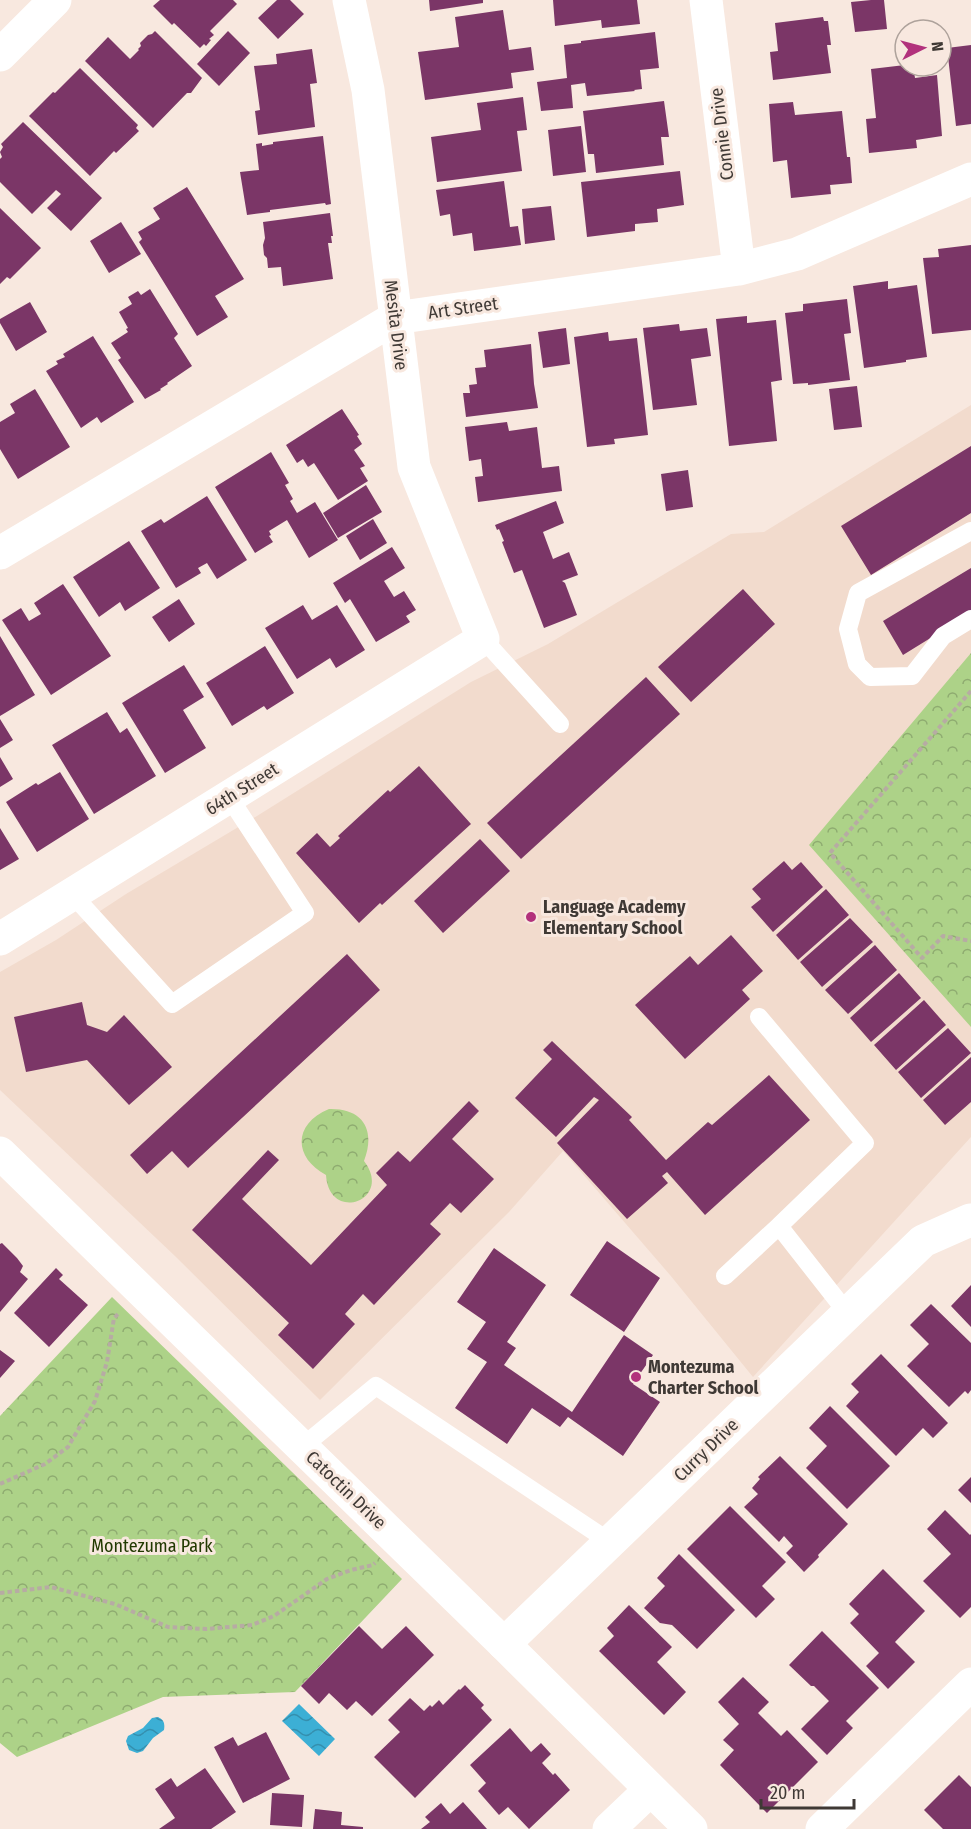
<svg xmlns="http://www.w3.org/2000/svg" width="971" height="1829" font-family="'Fira Sans Condensed',sans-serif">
	<defs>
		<pattern id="park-crowns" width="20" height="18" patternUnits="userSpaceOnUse" patternTransform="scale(1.5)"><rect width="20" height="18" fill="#add288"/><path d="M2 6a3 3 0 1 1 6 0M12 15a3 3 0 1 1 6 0" fill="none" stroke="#8eab70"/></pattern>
		<pattern id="water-waves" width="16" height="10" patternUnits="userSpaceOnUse" patternTransform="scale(1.5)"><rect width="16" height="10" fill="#3cafd5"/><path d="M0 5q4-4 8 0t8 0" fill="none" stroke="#348fae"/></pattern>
	</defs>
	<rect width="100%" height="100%" fill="#f8e8df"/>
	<path fill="#f2dbcd" d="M971,405V1137L753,1377L670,1275L563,1151L509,1212L320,1400L176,1257L0,1090V972L56,940L126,894L257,816L471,682L548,644L731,534L764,532Z"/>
	<path fill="url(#park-crowns)" d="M971,653V1027L809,845Z
		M329,1109C363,1108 376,1130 364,1161C394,1200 329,1224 326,1175C293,1157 293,1124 329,1109Z
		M112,1297L402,1579L295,1692L163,1697L17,1757L0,1743V1416Z"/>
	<path fill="url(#water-waves)" d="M299,1704L335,1739L319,1756L282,1721Z
		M158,1717C164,1720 165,1723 164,1730L153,1738L143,1751L137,1753L129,1750L126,1741L128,1736L143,1728L152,1718Z"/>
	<path fill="#7b3667" d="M160,0H233L237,4L210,31L214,35L209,39L211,40L206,46L204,44L200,48L174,23L172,25L153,6Z
		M277,0H290L304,14L278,39L258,18Z
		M429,0H483V3L430,11Z
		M553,0H637L640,24L602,28L601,20L555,26Z
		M871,0H884L887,29L855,32L851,2Z
		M503,10L509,50L531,47L534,70L511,73L513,88L425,100L418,52L459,47L455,17Z
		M823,17L824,21H828L831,45H827L831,73L773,80L770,52L778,51L775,23Z
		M155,31L202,78L191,93H187L153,128L85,61L108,37L130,59L139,50L138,49L141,46L140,43L148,35L152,34Z
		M228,31L250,53L219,86L197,64Z
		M655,32L659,68L640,70L642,89L634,90L635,91L587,96L585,83L571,85L573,108L541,111L537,82L567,78L564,45L581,43V41Z
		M971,45V124L956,126L947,48Z
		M312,49L317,83L310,84L315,127L258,135L255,111L260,110L254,66L277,64L276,54Z
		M905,65L913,66L915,78L937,75L942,136L916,140L917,148L869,153L866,119L876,118L871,69Z
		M80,68L138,125L136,128L139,131L116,153L114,151L90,176L29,116L53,92L55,93Z
		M523,97L527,130L517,131L522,171L437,182L431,137L481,130L477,103Z
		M664,101L669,137H661L664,165L596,173L594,154H588L583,111Z
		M793,102L795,115L842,111L847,157H850L852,183L830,185L831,194L791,198L787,160L773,162L769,104Z
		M23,122L102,198L71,231L47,208L61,194L56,190L32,214L0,182V159L2,157L0,152L3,147L1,144Z
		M581,126L586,172L553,176L548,130Z
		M323,136L331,204L326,205L325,203L270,210V212L247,215L240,172L259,170L256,144L262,143V146L273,144V142Z
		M680,171L684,205L657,209L658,222L635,224V231L587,237L581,182Z
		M504,181L510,227L518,226L521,245L474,251L472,233L453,236L450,214L440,216L436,190Z
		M187,187L244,279L215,296L228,317L197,336L139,242L142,239L138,232L160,219L153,208Z
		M551,206L555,240L525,244L522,209Z
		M0,208L41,248L10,279L7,277L0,284Z
		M330,213L333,236H331L332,243H328L333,279L283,286L281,267L268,268L267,258L264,255L263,245L265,238L263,222Z
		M121,222L141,254L109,273L90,241Z
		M971,245V330L932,334L923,258L939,257L938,249Z
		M888,281V289L917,285L927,357L906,360V362L864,368L853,286Z
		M150,289L178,334L174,338L192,366L167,383L168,384L160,389L161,390L145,399L118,360L121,358L111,343L128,332L126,329L128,328L119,312L132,304L128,297L138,291L141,295Z
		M847,299L851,333L844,334L850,380L808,385V383L793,384L785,313L803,311V304Z
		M30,302L47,332L16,351L0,323V319Z
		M747,316V323L776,320L782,380L771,382L777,441L729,446L716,319Z
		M679,324L680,331L707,328L711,356L691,359L697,405L653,410L643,328Z
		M566,328L570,364L543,368L538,332Z
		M608,332L609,341L637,338L648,435L614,439L615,444L587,447L574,337Z
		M93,336L134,402L101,423L97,417L81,428L46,371L58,364L56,361L65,357L63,354Z
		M531,344L534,384L538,408L466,417L463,393H470L469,385L477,384L475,368L486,367L484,350Z
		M857,386L862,427L834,430L829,389Z
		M35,389L70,447L18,479L0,449V422L15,413L10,404Z
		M342,409L359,435L357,436L362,444L354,450L365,466L360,468L368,481L338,500L314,463L308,467L303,459L297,463L286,445Z
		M507,422L509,431L537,427L542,468L559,466L562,491L478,502L475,477L483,476L481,459L469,461L465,427Z
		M971,446V513L871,575L841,526Z
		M271,452L289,483L285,485L293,499L290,501L297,513L315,502L338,540L309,558L287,520L269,531L271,535L269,536L273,542L255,553L215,487Z
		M688,470L693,507L666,511L661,474Z
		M366,485L382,512L338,538L323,513Z
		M207,496L247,560L217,579L207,563L198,568L201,573L176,588L141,531L161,519L164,523Z
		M556,501L564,523L543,532L553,559L569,552L578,575L562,581L565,583L577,615L544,628L522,570L514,573L502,542L504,541L499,529L497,530L495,525Z
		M373,519L387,543L360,560L346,536Z
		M129,541L160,588L125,611L120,602L99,617L73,577Z
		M392,547L405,568L384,581L394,597L404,591L416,610L406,616L410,622L376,642L350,599L345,603L333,583Z
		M971,568V613L903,655L883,621Z
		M63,584L111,656L51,695L2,620L21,608L29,621L41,614L34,603Z
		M743,589L775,624L691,702L658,667Z
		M179,599L195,624L169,642L152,617Z
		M303,605L312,620L337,605L365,650L336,668L330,658L297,679L265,628Z
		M0,636L35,695L0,716Z
		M265,646L294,693L267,710L264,706L232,726L206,683Z
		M184,665L204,697L183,710L206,748L165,773L122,703Z
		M646,677L680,714L521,859L487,823Z
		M107,712L120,733L127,728L156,776L94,814L52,745Z
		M0,719L13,740L0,748Z
		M0,757L13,779L0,787Z
		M419,766L471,824L382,905L380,903L359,923L296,853L317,833L330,847L340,838L338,836L388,790L390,792Z
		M60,772L89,819L37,852L6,802L36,783L38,785Z
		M0,828L19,859L0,870Z
		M480,839L510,871L443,933L414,901Z
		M784,861L792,870L801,862L823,887L773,932L751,907L761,899L752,889Z
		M826,889L849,915L798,960L776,935Z
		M850,918L873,942L822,987L800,962Z
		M731,935L763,971L742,990L750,999L685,1059L635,1005L690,956L698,965Z
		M875,945L897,970L848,1014L825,990Z
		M347,954L380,990L188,1168L172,1151L147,1174L130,1155Z
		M899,973L921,998L871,1042L850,1018Z
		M924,1000L946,1025L896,1070L874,1045Z
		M82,1002L87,1025L107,1032L124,1015L172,1067L129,1105L87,1060L26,1072L14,1017Z
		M948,1028L971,1053L921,1098L898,1072Z
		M552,1041L632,1117L629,1120L666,1160L708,1122L712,1125L769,1075L810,1120L705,1215L667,1172L662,1176L668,1183L627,1219L557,1143L599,1100L594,1097L556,1137L515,1098L552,1059L543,1050Z
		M971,1057V1102L945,1125L923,1100Z
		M469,1101L479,1111L452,1139L494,1179L461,1213L450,1203L430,1224L441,1234L374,1305L363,1294L345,1314L355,1324L313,1369L278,1335L289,1323L192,1230L268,1150L279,1160L242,1199L311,1265L387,1185L376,1173L398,1151L410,1162Z
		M607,1241L660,1278L624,1332L570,1295Z
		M2,1243L17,1258L23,1266L20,1272L28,1279L0,1312V1244Z
		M494,1248L546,1285L507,1342L516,1348L504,1365L572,1412L624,1335L653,1355L633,1384L660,1402L623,1456L568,1417L560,1427L532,1408L507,1444L455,1408L487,1362L467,1349L486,1322L457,1302Z
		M56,1268L63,1275L59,1279L88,1305L49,1347L14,1313Z
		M971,1285V1327L951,1306Z
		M931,1304L971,1343V1390L968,1394L965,1391L949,1407L907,1366L929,1344L910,1325Z
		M0,1350L15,1361L0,1378Z
		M881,1354L948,1423L933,1438L923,1428L896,1456L846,1406L859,1392L851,1384Z
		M830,1406L890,1466L847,1509L806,1468L827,1446L809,1428Z
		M780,1456L848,1524L818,1555L819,1557L804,1572L786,1553L793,1546L784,1536L779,1542L744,1507L758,1494L752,1488L760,1479L758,1477Z
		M971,1477V1503L958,1490Z
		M730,1506L786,1562L762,1586L775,1599L756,1618L687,1549Z
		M945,1510L970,1535L971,1534V1607L960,1618L923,1581L951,1554L927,1529Z
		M679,1554L735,1610L697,1649L672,1625L660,1623L644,1608L665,1586L657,1578Z
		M883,1569L925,1611L895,1642L915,1662L888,1689L866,1666L879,1653L850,1623L859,1614L849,1604Z
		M629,1605L672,1647L657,1662L686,1692L664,1715L599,1651L614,1636L607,1628Z
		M359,1626L382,1649L406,1626L434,1655L372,1716L356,1701L347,1710L329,1693L319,1704L301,1686Z
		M822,1631L879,1688L846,1721L853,1728L827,1755L801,1729L829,1701L814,1686H811L789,1665Z
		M743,1677L769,1702L758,1713L781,1736L787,1730L818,1762L767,1813L720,1765L734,1750L723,1740L739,1724L718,1702Z
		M465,1685L484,1705L481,1708L492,1720L415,1798L374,1757L400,1732L388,1720L410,1698L424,1711L430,1705L432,1707L439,1700L443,1705L459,1689L460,1690Z
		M510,1728L531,1752L541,1743L551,1754L542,1763L553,1775L555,1773L570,1790L529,1829L508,1807L499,1815L478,1791L486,1783L470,1765Z
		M266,1732L290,1779L243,1803L214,1747L233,1737L238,1746Z
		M205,1768L236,1812L211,1829H159L175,1818L155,1789L171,1778L177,1787Z
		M959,1775L971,1787V1829H943L924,1810Z
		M272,1793L304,1795L302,1827L270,1825Z
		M463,1802L487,1829H421L430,1822L425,1817L441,1803L450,1814Z
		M315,1809L342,1812L341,1825L363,1827V1829H313Z"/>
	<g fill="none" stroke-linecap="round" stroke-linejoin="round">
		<path stroke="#b7aba4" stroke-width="4" stroke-dasharray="4.5 3" stroke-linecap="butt" d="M971,691L830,853L922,958L943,936L971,941
			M0,1484L45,1464L68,1447L95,1401L107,1362L114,1318L120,1312
			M0,1593L51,1587L115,1604L168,1627L206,1629L252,1625L274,1616L327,1579L351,1570L373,1565L375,1563"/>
		<path stroke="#fff" stroke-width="18" d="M971,531L858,593L848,629L857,664L870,677L912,676L943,636L971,619
			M483,639L560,724
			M72,894L172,1004L305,913L229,797
			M759,1017L865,1143L779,1226
			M725,1276L779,1226L848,1314
			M302,1447L376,1386L610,1542"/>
		<path stroke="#fff" stroke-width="33" d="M706,0L739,269
			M0,553L395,318L739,269L797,254L971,179
			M0,939L483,639L414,467L368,90L349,0
			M504,1644L923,1241L970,1220
			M609,1829L650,1790
			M822,1829L971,1684"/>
		<path stroke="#fff" stroke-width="33" d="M0,55L55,0
			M0,1153L504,1644L691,1829"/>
	</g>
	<g fill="#b2317c" stroke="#f8e8df" stroke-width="2">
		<circle cx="531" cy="917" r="6"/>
		<circle cx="636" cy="1377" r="6"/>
	</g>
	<g text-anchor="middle" stroke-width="6" stroke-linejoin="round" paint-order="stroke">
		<g font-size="18" fill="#3f3935" stroke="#f8e8df">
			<text transform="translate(722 134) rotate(-97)" y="6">Connie Drive</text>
			<text transform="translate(463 308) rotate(-8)" y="6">Art Street</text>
			<text transform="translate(396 325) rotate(83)" y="6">Mesita Drive</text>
			<text transform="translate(242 789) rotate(-32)" y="6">64th Street</text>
			<text transform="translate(706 1450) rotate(-44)" y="6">Curry Drive</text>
			<text transform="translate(346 1490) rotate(44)" y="6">Catoctin Drive</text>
		</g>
		<g font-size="18" font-weight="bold" fill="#3f3935" stroke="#f8e8df" text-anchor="start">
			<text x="543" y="913">Language Academy<tspan x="543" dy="21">Elementary School</tspan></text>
			<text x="648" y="1373">Montezuma<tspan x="648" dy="21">Charter School</tspan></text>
		</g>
		<g font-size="18" fill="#213900" stroke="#f8e8df">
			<text x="152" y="1552">Montezuma Park</text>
		</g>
	</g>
	<g transform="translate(923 48) rotate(84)"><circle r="28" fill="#f8e8df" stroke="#aea29b" stroke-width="1.5"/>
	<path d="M0-4.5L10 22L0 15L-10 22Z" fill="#b2317c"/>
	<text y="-9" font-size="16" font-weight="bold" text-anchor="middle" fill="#3f3935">N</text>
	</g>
	<path d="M761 1799v9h93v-9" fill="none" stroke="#3f3935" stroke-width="3"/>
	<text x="770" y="1799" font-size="18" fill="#3f3935" stroke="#f8e8df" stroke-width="4.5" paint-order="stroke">20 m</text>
</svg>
